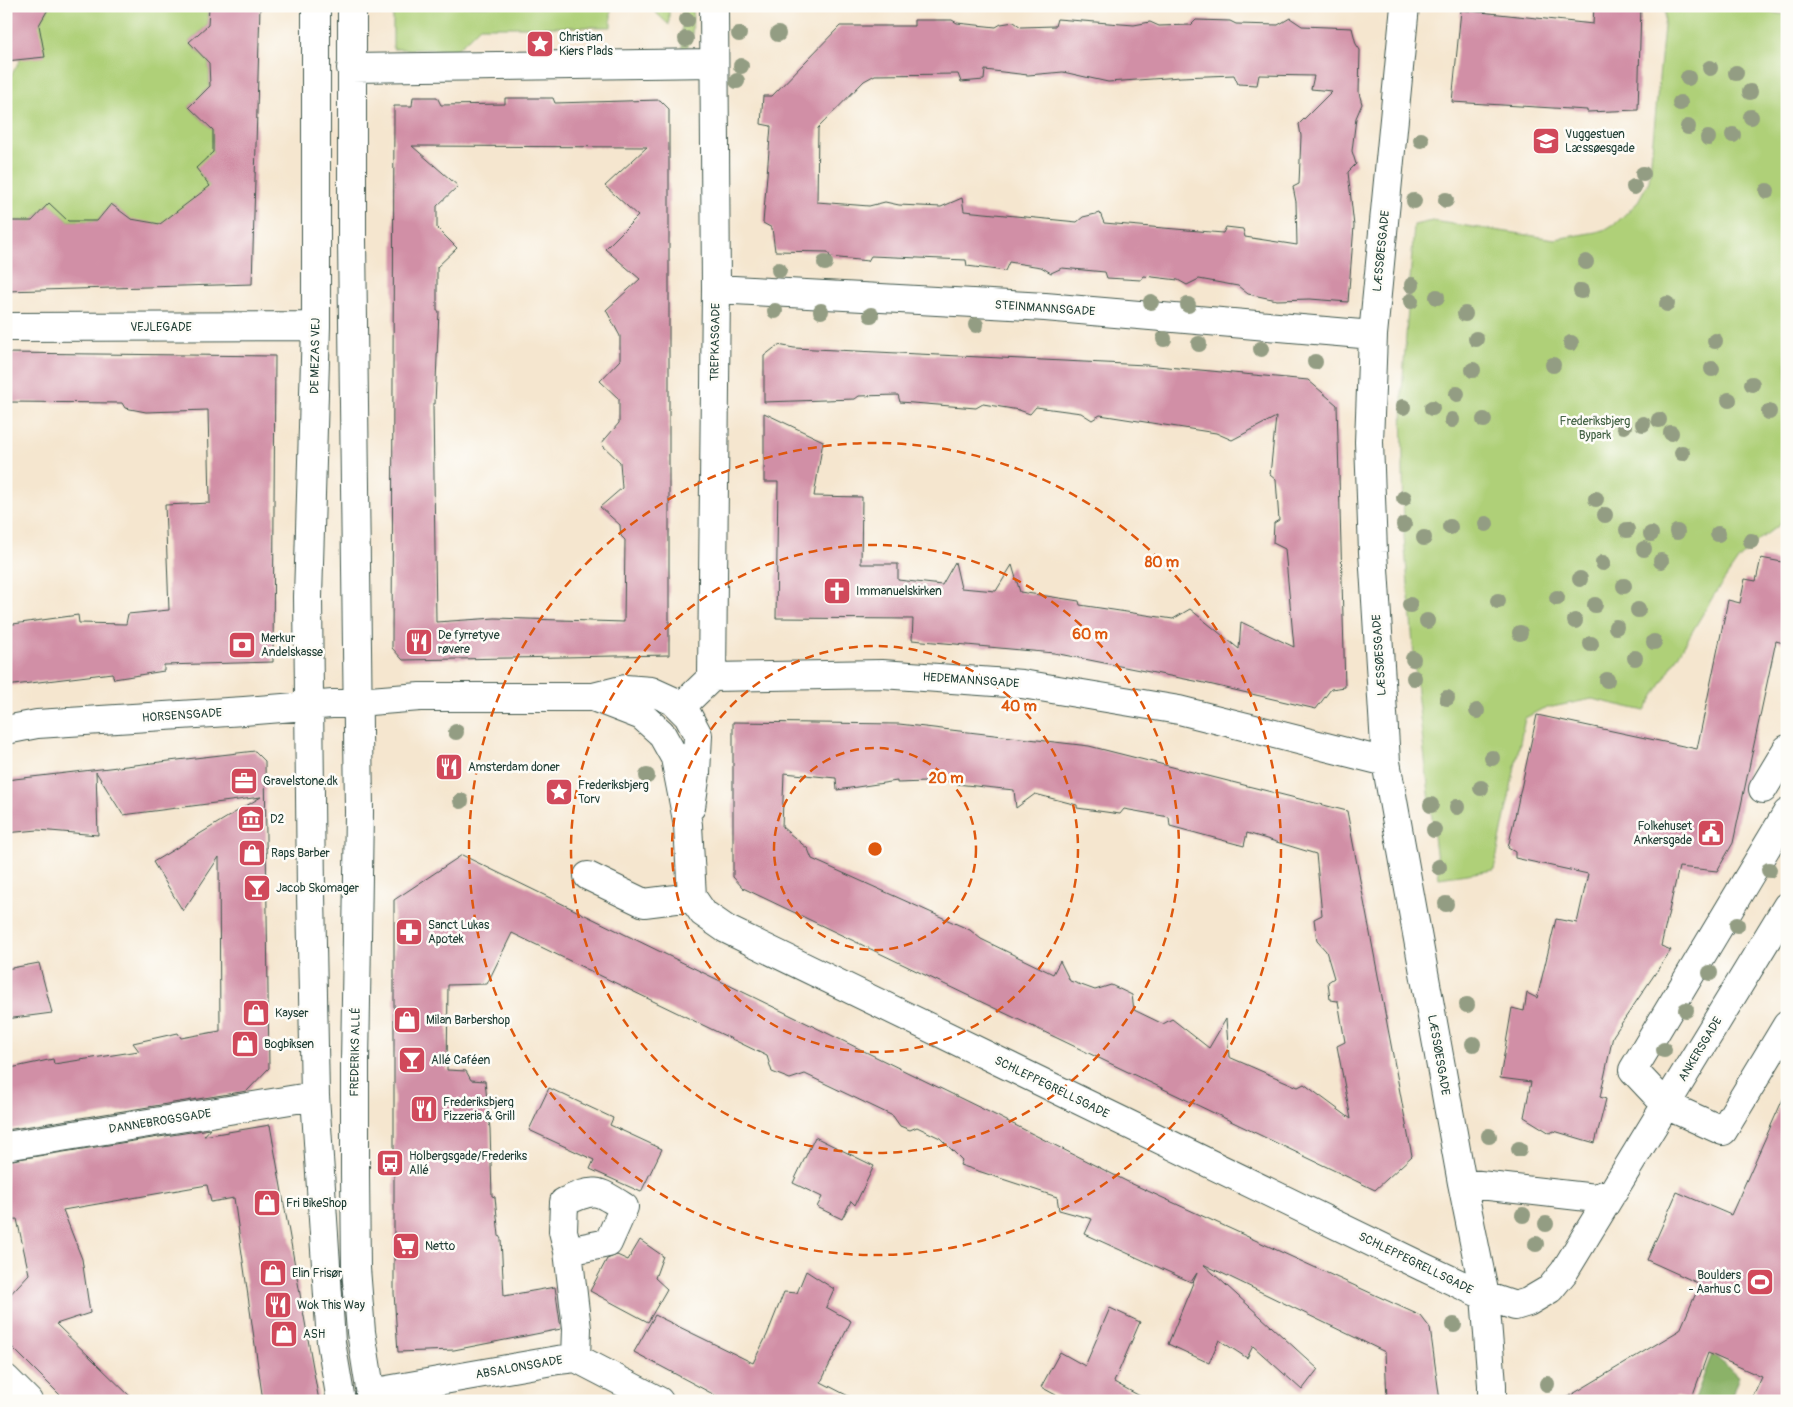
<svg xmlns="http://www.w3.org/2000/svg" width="1793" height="1407" font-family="Pangolin,sans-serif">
	<rect width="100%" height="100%" fill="#fdfcf7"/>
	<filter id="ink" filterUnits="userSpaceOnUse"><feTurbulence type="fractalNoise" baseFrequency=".02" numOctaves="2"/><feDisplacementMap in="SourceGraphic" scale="10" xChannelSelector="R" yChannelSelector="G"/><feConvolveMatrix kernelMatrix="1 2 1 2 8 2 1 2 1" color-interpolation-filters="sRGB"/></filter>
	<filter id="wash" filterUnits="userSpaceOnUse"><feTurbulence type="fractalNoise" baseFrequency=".0096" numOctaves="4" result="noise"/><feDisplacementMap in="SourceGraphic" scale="20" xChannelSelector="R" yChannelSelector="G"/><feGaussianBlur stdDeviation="1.12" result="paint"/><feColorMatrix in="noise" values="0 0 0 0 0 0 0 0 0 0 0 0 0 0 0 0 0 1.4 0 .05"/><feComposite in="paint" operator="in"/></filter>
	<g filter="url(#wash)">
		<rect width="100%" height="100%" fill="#f5e6cf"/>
		<path fill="#afd078" stroke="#678656" d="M50,6H209L208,25L189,42L209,63L210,86L189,107L213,130V152L197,168L212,190L148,233L111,204L97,221H68L49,203L32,221H6V105L12,103L6,83C23,58 34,31 50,6Z
			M393,6H611V27H480L456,50L393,49Z
			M649,6H669V25Z
			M682,6H693L692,37L687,47L682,48Z
			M1666,6H1723L1787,15V519L1760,539L1738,560L1714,595L1645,711L1592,699L1542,709L1525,718L1494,870L1439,878L1417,692L1404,537L1402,391L1414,225L1432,221L1555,239L1596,232L1606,229L1617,222L1637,203L1649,181Z"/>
		<path fill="#8bb268" stroke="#55784e" d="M1712,1354L1739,1376L1730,1401H1694Z"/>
		<g id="blocks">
			<path fill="#d18fa6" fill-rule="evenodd" d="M6,6H50L39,25L45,57L6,61Z
				M209,6H260L252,284L6,291V221H32L49,203L68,221H97L111,204L131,219L160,224L210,186L196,168L213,152V130L189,107L210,86L209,63L189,42L208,25Z
				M1594,6H1641L1638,110L1587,112V110L1452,102L1461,10L1593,24Z
				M1290,18L1302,26L1352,28L1356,44L1360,50L1359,93L1362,104L1356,118L1352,151L1356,164L1348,172L1354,226L1348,302L1310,299L1277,300L1248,294L1238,286L1199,279L1187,285L1178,280L1144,276L1141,280L1107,278L1105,272L1062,268L1051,273L1041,267L1009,262L1005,271L967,266L966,260L871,256L868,261L830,257L828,252L775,251L772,228L763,223L771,126L761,124L763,96H772L840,26H914V20H952L957,23L996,27L1001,24L1014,22L1021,27L1055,26L1057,19L1134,25L1150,22L1159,26L1191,25L1196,20L1230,21L1236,24L1278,25ZM985,70L1028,75L1063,72L1108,82L1181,77L1234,75L1238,84L1257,85L1259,75L1314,76L1311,89L1332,91L1299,124L1301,136L1299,184L1293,187L1296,202L1297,245L1245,237L1243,229L1226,227L1223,233L1104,223L1100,213L1083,217L1077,222L964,211L962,198L941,207L899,205L885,202L869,206L817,202L818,128L864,81L875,75L958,74L961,82L984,80Z
				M413,97H437L441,105L505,104V98H553L555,103L660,100L669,109V655L403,660L392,648L394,106H412ZM412,146L647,147L605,186L638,216L605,249L640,279L606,310L620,336V360L600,381L619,399V423L601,444L620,462L622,488L600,507L620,525L621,536L625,540L624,622L495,618L436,622L433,404H435L439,311H437V267L457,248L437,228V206L458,186Z
				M778,345L794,348L1146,365L1308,380L1337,405L1345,687L1331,689L1316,709L1200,682L1054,653L912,640L913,619L776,618L778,482H764V413L823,441L814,496L862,497L861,564H898V580L942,585L955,562L961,588L996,591L1012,565L1020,592L1079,601L1080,605L1173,619L1190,609L1239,649L1241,622L1294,647L1285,549L1273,543L1274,523L1279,520L1276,480L1270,475L1276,417L1232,440L1216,433L1100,415L1092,420L1081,413L1036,407L1030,414L1019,410L983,404L976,408L900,402L898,395L859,396L855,399L764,402V356Z
				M6,353L275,356L273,662L164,665V671L114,679L112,673L6,686V625L78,615L79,623L126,624L128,614L169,610L165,505L210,503L208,410L146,412L125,408L122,403L6,402Z
				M1761,558L1787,563V644L1776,641L1733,843L1717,871L1679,867L1661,946L1671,950L1613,1036L1600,1097L1606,1099L1595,1143L1554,1131L1550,1133L1524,1117L1531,1082L1500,1078L1512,1008L1524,1011L1527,993L1537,998L1556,919L1577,923L1588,874L1515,858V852L1508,848L1537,715L1697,749L1728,600L1740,603L1745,579L1756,581Z
				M733,722L899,724L1089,746L1347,811L1412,1156L1375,1190L743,888L733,877ZM784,773L836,778L837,790L897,781V783L955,781L956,784L1014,790L1016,808L1035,794L1077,805V808L1120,814L1124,809L1169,817L1170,826L1244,846L1247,833L1316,854L1322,915L1314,919L1317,941L1326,951L1334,978L1328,982L1330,1000L1338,1001L1345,1042L1337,1046L1351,1119L1304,1084L1298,1087L1229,1057L1226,1019L1209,1048L1172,1019L1163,1024L1134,1010L1132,995L1111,985L1095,990L1070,981L1060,961L1053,974L981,939L970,930L812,859L808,849L782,827Z
				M255,751L265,761L269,1068L247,1091L6,1130V1069L53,1059L54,1064L139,1051L133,1043L178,1033L181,1038L220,1031L219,857L183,911L153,862L261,797L123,815L96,772L98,835L38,830L6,833V780Z
				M462,855L997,1116L1126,1181L1421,1316L1430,1328L1440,1401H1387L1385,1352L1203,1264L1318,1369L1302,1390L1253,1346L1247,1358L1219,1340L1209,1363L1168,1344L1197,1273L1191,1282L1085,1234L1092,1219L1059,1210L1057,1197L960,1165L962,1160L940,1138L917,1127L910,1130L900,1126L893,1116L805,1074L790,1079L772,1072L767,1056L512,933L487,984L448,985L447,1070L466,1071L471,1080L485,1081L490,1129L492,1196L495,1197L499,1236L501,1239L504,1296L555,1287L561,1329L454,1350L398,1352L394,1293V900Z
				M39,963L52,1013L6,1019V969Z
				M549,1088L613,1118L610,1125L662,1149L641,1192L590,1169L594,1160L529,1130Z
				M1787,1090V1401H1751L1762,1377L1708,1353L1691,1400L1677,1396L1669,1401H1561L1680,1330L1700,1284L1647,1260L1677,1192L1731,1215Z
				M270,1125L319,1401H263L234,1198L211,1202L207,1185L63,1210L82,1259L90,1313L56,1324L135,1401H66L6,1341V1299L29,1274L17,1219L6,1220V1161L210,1129L204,1136Z
				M815,1137L874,1166L855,1205L851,1201L842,1219L817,1207L822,1197L793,1183Z
				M640,1240L663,1256L655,1278L667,1289L648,1322L590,1291L607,1259L617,1255L628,1260Z
				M806,1271L834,1289L826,1307L851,1321L821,1382L858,1401H726L634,1352L655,1315L753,1363L767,1335L784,1292L797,1293Z
				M1110,1308L1140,1322L1114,1382L1149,1401H1067L1041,1387L1060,1352L1085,1366Z"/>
		</g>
	</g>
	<g filter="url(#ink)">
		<use href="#blocks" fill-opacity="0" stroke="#3f564b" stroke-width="1"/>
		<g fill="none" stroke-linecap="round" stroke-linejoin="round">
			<g stroke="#3f564b" stroke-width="30">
				<path id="minor" d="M316,6V326L308,597L311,894L315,1096L331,1342L341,1401
					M352,6V240L359,812L355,1063V1174L356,1268L361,1332L372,1401
					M1405,6L1373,335L1369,442L1373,552L1386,762L1462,1183L1485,1296L1492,1385V1401
					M351,68L714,63
					M716,289L1045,307L1373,335
					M6,327L316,326
					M712,677L716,289L714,6
					M593,697L642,716L661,733L675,758L688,825L692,897L703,913L726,929L1423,1267L1485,1296L1515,1306L1528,1302L1550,1289L1564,1272L1787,906
					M680,708L712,677L882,674L1022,684L1179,710L1386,762
					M6,730L37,724L244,711L420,697H593L625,689L651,691L673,701L688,716L698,735L696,773L691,807
					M1763,789L1787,749
					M1787,813L1633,1070L1666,1105L1723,1131L1787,1025
					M588,876L644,903L692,897
					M6,1146L315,1096
					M1462,1183L1596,1198L1614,1191
					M568,1251L608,1243L624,1207C596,1189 595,1188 564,1202L563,1231L568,1251L577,1329L576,1358
					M6,1379L28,1401
					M370,1393L558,1360L576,1358L659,1401"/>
			</g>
			<use href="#minor" stroke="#fff" stroke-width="28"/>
		</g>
		<g fill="#939d83">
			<circle cx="687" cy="20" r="8"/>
			<circle cx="739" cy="34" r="8"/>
			<circle cx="778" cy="34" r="8"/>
			<circle cx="686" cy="39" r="8"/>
			<circle cx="741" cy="66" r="8"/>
			<circle cx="1710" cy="68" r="8"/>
			<circle cx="1736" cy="73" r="8"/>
			<circle cx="1688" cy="78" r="8"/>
			<circle cx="737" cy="81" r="8"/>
			<circle cx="1750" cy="92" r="8"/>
			<circle cx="1680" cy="103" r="8"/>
			<circle cx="1751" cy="117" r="8"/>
			<circle cx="1688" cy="127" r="8"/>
			<circle cx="1733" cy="135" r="8"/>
			<circle cx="1708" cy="138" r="8"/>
			<circle cx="1421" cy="140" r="8"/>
			<circle cx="1643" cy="174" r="8"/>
			<circle cx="1634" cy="187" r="8"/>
			<circle cx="1767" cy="191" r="8"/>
			<circle cx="1446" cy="200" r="8"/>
			<circle cx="1414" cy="201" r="8"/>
			<circle cx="1586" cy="262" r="8"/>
			<circle cx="825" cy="263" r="8"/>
			<circle cx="779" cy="270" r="8"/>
			<circle cx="1412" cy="285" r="8"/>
			<circle cx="1581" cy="291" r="8"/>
			<circle cx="1437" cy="297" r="8"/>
			<circle cx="1411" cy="301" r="8"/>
			<circle cx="1151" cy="302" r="8"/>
			<circle cx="1667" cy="304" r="8"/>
			<circle cx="1188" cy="305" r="8"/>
			<circle cx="775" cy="311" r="8"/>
			<circle cx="821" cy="311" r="8"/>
			<circle cx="1465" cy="314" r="8"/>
			<circle cx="871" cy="315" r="8"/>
			<circle cx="976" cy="325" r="8"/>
			<circle cx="1164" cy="339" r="8"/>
			<circle cx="1476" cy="339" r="8"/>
			<circle cx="1715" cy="341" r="8"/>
			<circle cx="1571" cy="343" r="8"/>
			<circle cx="1199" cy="344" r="8"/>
			<circle cx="1261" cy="349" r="8"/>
			<circle cx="1315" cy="362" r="8"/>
			<circle cx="1553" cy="365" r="8"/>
			<circle cx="1712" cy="369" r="8"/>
			<circle cx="1473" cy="370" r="8"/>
			<circle cx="1752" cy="384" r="8"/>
			<circle cx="1457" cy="394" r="8"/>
			<circle cx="1729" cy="400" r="8"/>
			<circle cx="1403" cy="407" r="8"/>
			<circle cx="1432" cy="408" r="8"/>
			<circle cx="1769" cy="412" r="8"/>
			<circle cx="1452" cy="420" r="8"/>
			<circle cx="1484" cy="420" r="8"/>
			<circle cx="1659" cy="420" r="8"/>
			<circle cx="1643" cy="424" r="8"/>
			<circle cx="1624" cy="426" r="8"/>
			<circle cx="1671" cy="433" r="8"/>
			<circle cx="1682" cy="453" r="8"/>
			<circle cx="1404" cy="498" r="8"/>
			<circle cx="1596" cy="499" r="8"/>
			<circle cx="1605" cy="515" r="8"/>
			<circle cx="1486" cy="524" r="8"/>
			<circle cx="1404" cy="525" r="8"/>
			<circle cx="1450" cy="527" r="8"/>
			<circle cx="1627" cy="530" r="8"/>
			<circle cx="1677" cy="532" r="8"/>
			<circle cx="1651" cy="534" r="8"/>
			<circle cx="1718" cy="534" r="8"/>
			<circle cx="1424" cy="538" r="8"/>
			<circle cx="1751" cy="541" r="8"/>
			<circle cx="1644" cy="549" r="8"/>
			<circle cx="1661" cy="561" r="8"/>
			<circle cx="1603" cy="563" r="8"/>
			<circle cx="1580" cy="579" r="8"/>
			<circle cx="1624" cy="586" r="8"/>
			<circle cx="1557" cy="598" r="8"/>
			<circle cx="1498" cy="601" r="8"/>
			<circle cx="1410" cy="605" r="8"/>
			<circle cx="1595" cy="605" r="8"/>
			<circle cx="1638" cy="610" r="8"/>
			<circle cx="1427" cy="621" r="8"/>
			<circle cx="1575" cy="621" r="8"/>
			<circle cx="1616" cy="627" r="8"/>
			<circle cx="1520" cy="633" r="8"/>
			<circle cx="1654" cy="642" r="8"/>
			<circle cx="1591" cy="644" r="8"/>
			<circle cx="1635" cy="658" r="8"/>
			<circle cx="1413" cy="659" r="8"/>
			<circle cx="1414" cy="678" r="8"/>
			<circle cx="1607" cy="680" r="8"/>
			<circle cx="1447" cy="698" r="8"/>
			<circle cx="1477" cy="711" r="8"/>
			<circle cx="456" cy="732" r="8"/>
			<circle cx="1492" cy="758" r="8"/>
			<circle cx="647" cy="776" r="8"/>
			<circle cx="1481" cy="788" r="8"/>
			<circle cx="461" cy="801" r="8"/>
			<circle cx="1431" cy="805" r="8"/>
			<circle cx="1457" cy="807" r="8"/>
			<circle cx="1434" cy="830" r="8"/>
			<circle cx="1439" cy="867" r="8"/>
			<circle cx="1769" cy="870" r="8"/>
			<circle cx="1446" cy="904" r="8"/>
			<circle cx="1737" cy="925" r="8"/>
			<circle cx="1710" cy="973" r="8"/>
			<circle cx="1467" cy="1005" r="8"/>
			<circle cx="1686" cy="1010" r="8"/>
			<circle cx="1473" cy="1044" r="8"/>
			<circle cx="1664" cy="1050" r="8"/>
			<circle cx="1489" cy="1136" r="8"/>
			<circle cx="1519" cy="1149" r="8"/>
			<circle cx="1523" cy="1215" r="8"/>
			<circle cx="1546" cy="1224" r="8"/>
			<circle cx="1536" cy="1244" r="8"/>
			<circle cx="1454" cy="1325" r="8"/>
			<circle cx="1547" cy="1384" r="8"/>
		</g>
	</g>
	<g fill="none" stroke="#de580e" stroke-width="2.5" stroke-dasharray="9 6">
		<circle cx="875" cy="849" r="101"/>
		<circle cx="875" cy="849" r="203"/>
		<circle cx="875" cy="849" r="304"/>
		<circle cx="875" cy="849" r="406"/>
	</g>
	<defs>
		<g id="sight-square" transform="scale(1.4375)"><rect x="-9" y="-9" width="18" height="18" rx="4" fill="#d1495b" stroke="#fdfcf7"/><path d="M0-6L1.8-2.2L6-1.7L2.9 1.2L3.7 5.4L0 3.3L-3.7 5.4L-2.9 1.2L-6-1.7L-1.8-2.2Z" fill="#fff"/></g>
		<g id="school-square" transform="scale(1.4375)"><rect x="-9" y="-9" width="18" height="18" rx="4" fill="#d1495b" stroke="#fdfcf7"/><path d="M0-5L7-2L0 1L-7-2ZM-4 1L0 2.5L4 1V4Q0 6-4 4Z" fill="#fff"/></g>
		<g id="church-square" transform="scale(1.4375)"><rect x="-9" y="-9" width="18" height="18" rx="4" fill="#d1495b" stroke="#fdfcf7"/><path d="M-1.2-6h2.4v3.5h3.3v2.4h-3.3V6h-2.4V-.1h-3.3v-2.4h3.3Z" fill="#fff"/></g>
		<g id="restaurant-square" transform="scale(1.4375)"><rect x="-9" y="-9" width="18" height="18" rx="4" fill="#d1495b" stroke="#fdfcf7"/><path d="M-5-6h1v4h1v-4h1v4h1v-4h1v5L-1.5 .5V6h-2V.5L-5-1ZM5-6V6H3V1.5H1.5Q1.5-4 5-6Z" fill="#fff"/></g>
		<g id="bank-square" transform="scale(1.4375)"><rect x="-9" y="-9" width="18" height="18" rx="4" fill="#d1495b" stroke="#fdfcf7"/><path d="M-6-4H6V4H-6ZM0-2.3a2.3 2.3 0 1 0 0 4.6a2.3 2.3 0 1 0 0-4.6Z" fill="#fff"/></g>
		<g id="office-square" transform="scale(1.4375)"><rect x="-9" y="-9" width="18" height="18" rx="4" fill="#d1495b" stroke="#fdfcf7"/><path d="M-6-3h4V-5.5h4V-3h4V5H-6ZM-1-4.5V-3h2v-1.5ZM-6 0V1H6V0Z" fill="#fff"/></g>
		<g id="museum-square" transform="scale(1.4375)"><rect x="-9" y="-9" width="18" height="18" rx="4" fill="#d1495b" stroke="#fdfcf7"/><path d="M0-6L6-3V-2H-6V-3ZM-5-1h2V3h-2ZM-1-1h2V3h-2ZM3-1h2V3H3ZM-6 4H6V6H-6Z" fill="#fff"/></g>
		<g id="civic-square" transform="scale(1.4375)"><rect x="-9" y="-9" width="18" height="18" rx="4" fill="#d1495b" stroke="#fdfcf7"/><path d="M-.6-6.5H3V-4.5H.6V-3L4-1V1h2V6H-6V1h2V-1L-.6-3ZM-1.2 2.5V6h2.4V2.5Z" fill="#fff"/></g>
		<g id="shop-square" transform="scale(1.4375)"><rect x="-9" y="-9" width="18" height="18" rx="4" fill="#d1495b" stroke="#fdfcf7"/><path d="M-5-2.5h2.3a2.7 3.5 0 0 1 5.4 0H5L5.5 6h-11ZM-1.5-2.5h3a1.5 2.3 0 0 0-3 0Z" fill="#fff"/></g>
		<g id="bar-square" transform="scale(1.4375)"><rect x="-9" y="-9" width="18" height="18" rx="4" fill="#d1495b" stroke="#fdfcf7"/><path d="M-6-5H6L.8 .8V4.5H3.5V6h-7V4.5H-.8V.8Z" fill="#fff"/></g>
		<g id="pharmacy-square" transform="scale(1.4375)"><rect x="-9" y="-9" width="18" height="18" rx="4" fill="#d1495b" stroke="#fdfcf7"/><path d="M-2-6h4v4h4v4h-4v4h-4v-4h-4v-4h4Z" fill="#fff"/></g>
		<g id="bus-square" transform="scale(1.4375)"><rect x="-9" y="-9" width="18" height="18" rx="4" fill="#d1495b" stroke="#fdfcf7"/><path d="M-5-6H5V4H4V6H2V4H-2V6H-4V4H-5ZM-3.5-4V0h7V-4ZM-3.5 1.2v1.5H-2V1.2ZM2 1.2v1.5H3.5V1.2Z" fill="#fff"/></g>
		<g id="supermarket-square" transform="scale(1.4375)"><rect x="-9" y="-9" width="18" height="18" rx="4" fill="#d1495b" stroke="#fdfcf7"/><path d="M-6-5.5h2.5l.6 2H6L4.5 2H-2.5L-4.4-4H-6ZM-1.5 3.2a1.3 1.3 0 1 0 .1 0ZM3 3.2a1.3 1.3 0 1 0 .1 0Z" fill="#fff"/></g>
		<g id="stadium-square" transform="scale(1.4375)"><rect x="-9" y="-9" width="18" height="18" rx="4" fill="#d1495b" stroke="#fdfcf7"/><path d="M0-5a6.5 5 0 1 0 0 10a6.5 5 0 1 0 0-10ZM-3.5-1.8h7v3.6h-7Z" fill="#fff"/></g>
	</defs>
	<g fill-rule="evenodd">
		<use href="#sight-square" x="540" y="44"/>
		<use href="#school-square" x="1546" y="141"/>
		<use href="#church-square" x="837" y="591"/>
		<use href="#restaurant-square" x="419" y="642"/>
		<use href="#bank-square" x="242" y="645"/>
		<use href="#restaurant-square" x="449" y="767"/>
		<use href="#office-square" x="244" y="781"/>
		<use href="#sight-square" x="559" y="792"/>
		<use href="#museum-square" x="251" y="819"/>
		<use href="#civic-square" x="1711" y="833"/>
		<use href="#shop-square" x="252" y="853"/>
		<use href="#bar-square" x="257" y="888"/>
		<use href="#pharmacy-square" x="409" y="932"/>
		<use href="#shop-square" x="256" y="1013"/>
		<use href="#shop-square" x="407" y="1020"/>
		<use href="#shop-square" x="245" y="1044"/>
		<use href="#bar-square" x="412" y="1060"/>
		<use href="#restaurant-square" x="424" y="1109"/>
		<use href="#bus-square" x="390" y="1163"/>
		<use href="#shop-square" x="267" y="1203"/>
		<use href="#supermarket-square" x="406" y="1246"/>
		<use href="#shop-square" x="273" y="1273"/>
		<use href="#stadium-square" x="1760" y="1282"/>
		<use href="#restaurant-square" x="278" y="1305"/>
		<use href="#shop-square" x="284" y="1334"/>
	</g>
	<g text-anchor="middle" stroke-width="5" stroke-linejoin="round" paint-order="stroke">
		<g font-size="12" fill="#1f3d34" stroke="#fdfcf7" text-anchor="start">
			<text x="559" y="41">Christian<tspan x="559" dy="14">Kiers Plads</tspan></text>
			<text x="1565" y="138">Vuggestuen<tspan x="1565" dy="14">Læssøesgade</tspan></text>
			<text x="856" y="595">Immanuelskirken</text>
			<text x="438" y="639">De fyrretyve<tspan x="438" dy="14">røvere</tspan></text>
			<text x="261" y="642">Merkur<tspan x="261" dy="14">Andelskasse</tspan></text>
			<text x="468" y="771">Amsterdam doner</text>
			<text x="263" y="785">Gravelstone.dk</text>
			<text x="578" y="789">Frederiksbjerg<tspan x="578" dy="14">Torv</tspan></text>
			<text x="270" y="823">D2</text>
			<text x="1692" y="830" text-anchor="end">Folkehuset<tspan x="1692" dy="14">Ankersgade</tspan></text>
			<text x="271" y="857">Raps Barber</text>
			<text x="276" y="892">Jacob Skomager</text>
			<text x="428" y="929">Sanct Lukas<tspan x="428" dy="14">Apotek</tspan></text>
			<text x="275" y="1017">Kayser</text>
			<text x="426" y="1024">Milan Barbershop</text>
			<text x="264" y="1048">Bogbiksen</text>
			<text x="431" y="1064">Allé Caféen</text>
			<text x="443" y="1106">Frederiksbjerg<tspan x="443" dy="14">Pizzeria &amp; Grill</tspan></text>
			<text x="409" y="1160">Holbergsgade/Frederiks<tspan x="409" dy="14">Allé</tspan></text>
			<text x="286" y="1207">Fri BikeShop</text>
			<text x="425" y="1250">Netto</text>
			<text x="292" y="1277">Elin Frisør</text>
			<text x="1741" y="1279" text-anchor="end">Boulders<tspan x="1741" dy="14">- Aarhus C</tspan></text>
			<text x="297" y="1309">Wok This Way</text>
			<text x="303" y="1338">ASH</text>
		</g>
		<g font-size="12" fill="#1f3d34" stroke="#fdfcf7">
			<text transform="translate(1381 251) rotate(-84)" y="4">LÆSSØESGADE</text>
			<text transform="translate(1045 308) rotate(4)" y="4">STEINMANNSGADE</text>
			<text x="161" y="331">VEJLEGADE</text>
			<text transform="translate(715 342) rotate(-89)" y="4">TREPKASGADE</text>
			<text transform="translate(315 356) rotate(-89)" y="4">DE MEZAS VEJ</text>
			<text transform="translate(1379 655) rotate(-94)" y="4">LÆSSØESGADE</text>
			<text transform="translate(971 680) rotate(4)" y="4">HEDEMANNSGADE</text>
			<text transform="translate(182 715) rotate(-4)" y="4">HORSENSGADE</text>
			<text transform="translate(1700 1049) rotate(-59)" y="4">ANKERSGADE</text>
			<text transform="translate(355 1052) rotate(-89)" y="4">FREDERIKS ALLÉ</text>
			<text transform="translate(1439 1055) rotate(80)" y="4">LÆSSØESGADE</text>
			<text transform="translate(1052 1087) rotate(26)" y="4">SCHLEPPEGRELLSGADE</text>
			<text transform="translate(160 1121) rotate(-9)" y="4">DANNEBROGSGADE</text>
			<text transform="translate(1416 1263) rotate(26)" y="4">SCHLEPPEGRELLSGADE</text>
			<text transform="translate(519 1367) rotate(-10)" y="4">ABSALONSGADE</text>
		</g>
		<g font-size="12" fill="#436245" stroke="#fdfcf7">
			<text x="1595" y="425">Frederiksbjerg<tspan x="1595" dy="14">Bypark</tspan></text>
		</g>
	</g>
	<circle cx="875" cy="849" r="8" fill="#de580e" stroke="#fdfcf7" stroke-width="2.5"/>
	<g font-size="15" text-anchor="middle" font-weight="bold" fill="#de580e" stroke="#fdfcf7" stroke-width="5" stroke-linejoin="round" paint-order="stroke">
		<text x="1162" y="567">80 m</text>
		<text x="1090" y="639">60 m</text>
		<text x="1019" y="711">40 m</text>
		<text x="946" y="783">20 m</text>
	</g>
	<rect width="1793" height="1407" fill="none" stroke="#fdfcf7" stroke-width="25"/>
</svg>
